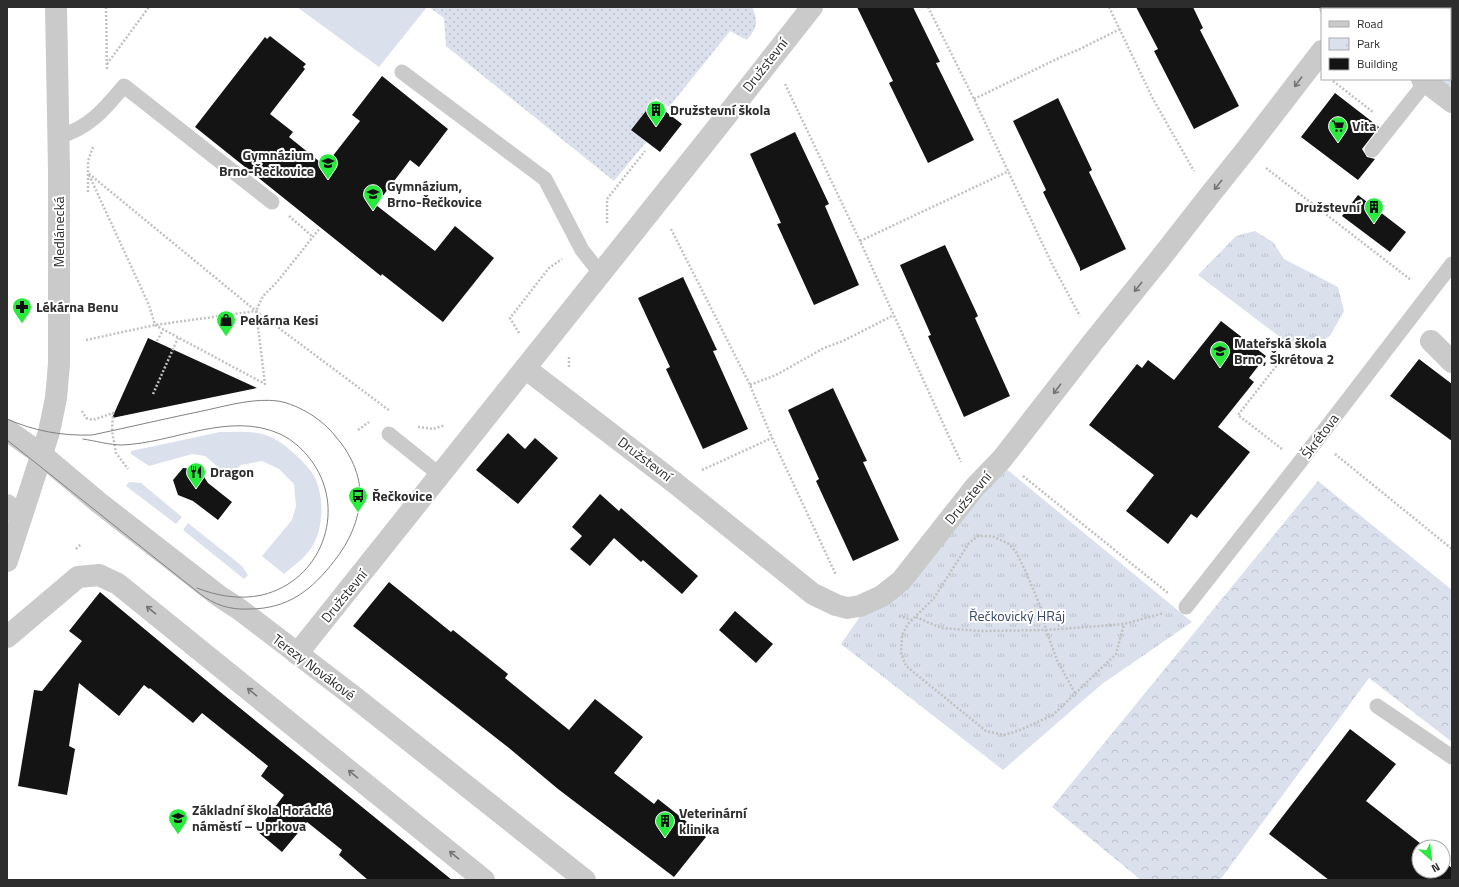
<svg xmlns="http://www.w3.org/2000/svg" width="1459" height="887" font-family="'Titillium Web',sans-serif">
	<defs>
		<pattern id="forest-crowns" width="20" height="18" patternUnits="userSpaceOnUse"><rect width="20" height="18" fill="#dae0ec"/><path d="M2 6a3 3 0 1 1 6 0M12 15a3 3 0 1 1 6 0" fill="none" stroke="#bbc0cb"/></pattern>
		<pattern id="park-tufts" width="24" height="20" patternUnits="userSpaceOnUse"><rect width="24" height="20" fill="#dae0ec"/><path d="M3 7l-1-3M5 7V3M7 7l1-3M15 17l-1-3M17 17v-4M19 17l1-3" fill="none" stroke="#bbc0cb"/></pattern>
		<pattern id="garden-dots" width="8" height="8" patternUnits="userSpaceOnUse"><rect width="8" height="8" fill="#dae0ec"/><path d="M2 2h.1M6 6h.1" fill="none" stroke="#bbc0cb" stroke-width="1.8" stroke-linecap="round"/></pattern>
	</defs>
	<rect width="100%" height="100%" fill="#fff"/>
	<path fill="#dae0ec" d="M297,7H427L379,67Z
		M220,432C237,432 256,430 271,437C284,443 307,463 314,476C325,496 324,533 309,551C302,560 292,567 284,574L262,556L292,520L296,506L294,484L279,469L262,461L241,465L229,476L205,456L192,454L149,466L131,454V451Z
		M129,482L141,483L182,517L176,524L126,486Z
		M188,523L242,566L248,575L244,579L183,530Z"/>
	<path fill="url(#forest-crowns)" d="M1318,481L1452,590V742L1369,678L1220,880H1141L1052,807Z"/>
	<path fill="url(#park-tufts)" d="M1348,7H1452V89L1439,79H1450V9H1350Z
		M1255,231L1273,242L1284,259L1338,287L1344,311L1330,336L1313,347L1297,350L1198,275L1236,236Z
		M1004,467L1192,622L1102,684L1003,770L841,644L861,615L871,612L907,591L904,587Z"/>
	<path fill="url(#garden-dots)" d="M429,7H752C759,23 757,27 747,40L730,31L669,107L656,98L631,130L646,142L614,181L446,46L444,18Z"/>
	<path fill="#141414" d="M857,7H913L940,62L936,63L974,140L928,163L889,83L893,81Z
		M1136,7H1193L1203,28L1200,30L1239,106L1194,129L1154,51L1158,49Z
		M270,36L306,64L303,67L305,69L270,114L293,132L289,137L325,166L360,121L352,115L382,76L448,129L419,167L410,160L376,205L435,251L455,226L494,258L443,322L382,274L381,276L195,127L265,37L267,39Z
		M1335,93L1379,127L1362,149L1367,157L1375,159L1358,180L1301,137Z
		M1058,98L1092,170L1089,172L1126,249L1080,271V268L1043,192L1046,190L1013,121Z
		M653,102L682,124L660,152L631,130Z
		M795,132L829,204L825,206L859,285L814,305L777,224L781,223L750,154Z
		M1358,195L1406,232L1390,252L1342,216Z
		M945,245L978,316L975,318L1010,396L964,417L928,336L931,335L900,265Z
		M683,277L717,350L713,351L748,429L703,449L666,369L670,367L638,298Z
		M1221,321L1266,356L1249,378L1254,382L1218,427L1250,452L1197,518L1191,514L1168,544L1126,511L1154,475L1089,425L1137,364L1142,368L1148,360L1174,380Z
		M148,338L257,388L112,418Z
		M1419,359L1452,384V441L1390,396Z
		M833,388L867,461L863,462L899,540L853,561L816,481L819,479L788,410Z
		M508,433L525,449L535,438L558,458L518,504L476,470Z
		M183,468L199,469L208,483L232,502L218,520L193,501L178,495L173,480Z
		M600,494L619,511L621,508L698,576L682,594L643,560L641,562L614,538L590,566L570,549L582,536L572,527Z
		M389,582L451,632L453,630L508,674L505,678L569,730L595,699L643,737L614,773L654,804L658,799L706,837L674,877L558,789L509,748L353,626Z
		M100,592L219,691L452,880H368L339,855L342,850L307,822L282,852L257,831L284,795L261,776L268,766L202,713L193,723L150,688L149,689L144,685L119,716L79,683L69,746L75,749L67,795L18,786L34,690L42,691L82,641L69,631Z
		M735,611L773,644L756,663L719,630Z
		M1350,729L1396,764L1366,801L1425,847H1419V871H1443V861L1452,868V880H1329L1269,834Z"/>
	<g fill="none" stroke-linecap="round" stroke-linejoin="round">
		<path stroke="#c1c1c1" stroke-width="2.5" stroke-dasharray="2 2" stroke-linecap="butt" d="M106,7L107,70
			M928,7L974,99L1053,266L1080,316
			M1109,7L1153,99L1194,171
			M1450,46H1452
			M107,64L149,7
			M1333,81L1373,112
			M785,84L860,241L952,443L961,462
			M974,99L1061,57L1080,49L1120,29
			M93,147L88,161V173L256,311L390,411
			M1266,168L1411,280
			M89,175L149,305L155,325L265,384L256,311L263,296L277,282L320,228
			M88,192V173
			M289,216L313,237
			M607,223V199L645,151
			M671,229L750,385L772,438L836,575
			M860,241L1009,171
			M519,333L510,318L549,268L562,259
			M86,340L155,325L256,311
			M157,341L163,330
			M569,357V367
			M750,385L776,375L824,348L843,341L894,315
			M153,394L178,338
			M82,411L86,418L93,420L113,413L112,431L116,453L128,469
			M418,427L433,429L445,425
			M358,430L369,422
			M1282,449L1238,415L1284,356
			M1335,454L1452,549
			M702,470L772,438
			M1023,476L1168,593
			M76,549L81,544
			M899,616L912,620
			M916,617L941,628L980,631L1046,630L1113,625L1124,624L1164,613
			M1075,693L1057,660L1046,630L1041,608L1025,570L1016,552L1009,544L992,536H978L969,543L934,598L908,624L902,635L901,653L906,666L986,731L1004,735L1020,730L1053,715L1116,654L1124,624"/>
		<path stroke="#cacaca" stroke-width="15" d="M402,72L545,179L582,250L600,273
			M58,137C89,128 104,110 124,86L272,202
			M1372,150L1426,82
			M389,434L440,475
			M1186,607L1300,462L1452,264
			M1377,706L1452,757"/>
		<path stroke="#cacaca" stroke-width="22" d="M1330,7L1333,9
			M1422,79L1452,102
			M1431,341L1452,362
			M525,368L675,483L813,594L836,605L847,608L860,606L882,596L901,581L975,487L1002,459L1093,342L1163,255L1209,196L1245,151L1322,51
			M7,505L21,517
			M7,637L78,577L99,575L118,584L484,880
			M297,654L712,134L812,7"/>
		<path stroke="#cacaca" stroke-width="22" d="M7,430L42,455L98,502L219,596L239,609L353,696L585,880
			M7,561L49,432L56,398L59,364V170L56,7"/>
		<path stroke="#828282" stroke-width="1" d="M7,419C34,431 62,436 92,435C130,427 168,418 207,410C229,405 255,398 278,401C300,405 323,420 336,437C350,453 361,475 360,497C359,521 349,542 335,560C312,590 288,609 249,609C230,610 214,605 199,593L7,440
			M83,439C96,441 109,445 122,445C174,443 229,411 280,434C293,440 305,451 313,463C347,512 321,581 262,595C240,600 217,596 197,588"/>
	</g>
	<defs><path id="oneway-shaft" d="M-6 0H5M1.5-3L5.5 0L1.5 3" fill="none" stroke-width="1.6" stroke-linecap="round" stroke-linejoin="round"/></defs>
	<g stroke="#747474">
		<use href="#oneway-shaft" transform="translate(1298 82) rotate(127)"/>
		<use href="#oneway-shaft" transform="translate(1218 185) rotate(129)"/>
		<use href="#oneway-shaft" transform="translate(1138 287) rotate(129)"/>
		<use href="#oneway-shaft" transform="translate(1057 389) rotate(127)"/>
		<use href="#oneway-shaft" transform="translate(151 610) rotate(-141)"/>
		<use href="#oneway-shaft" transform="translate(252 692) rotate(-141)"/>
		<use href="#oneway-shaft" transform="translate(353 774) rotate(-141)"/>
		<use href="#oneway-shaft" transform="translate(454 855) rotate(-141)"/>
	</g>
	<defs>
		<g id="building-pin" transform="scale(1)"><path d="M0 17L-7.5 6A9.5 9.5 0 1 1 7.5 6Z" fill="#29eb3e" stroke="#fff"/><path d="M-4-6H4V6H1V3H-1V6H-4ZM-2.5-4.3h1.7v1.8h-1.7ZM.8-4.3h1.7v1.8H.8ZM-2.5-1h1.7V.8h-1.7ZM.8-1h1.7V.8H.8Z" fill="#111"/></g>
		<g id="supermarket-pin" transform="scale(1)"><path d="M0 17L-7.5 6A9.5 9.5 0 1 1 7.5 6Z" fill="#29eb3e" stroke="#fff"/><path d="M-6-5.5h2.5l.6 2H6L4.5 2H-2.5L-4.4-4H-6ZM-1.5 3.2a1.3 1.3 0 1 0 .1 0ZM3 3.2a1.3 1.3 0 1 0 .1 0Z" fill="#111"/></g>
		<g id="school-pin" transform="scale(1)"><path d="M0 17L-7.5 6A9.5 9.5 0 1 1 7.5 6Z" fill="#29eb3e" stroke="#fff"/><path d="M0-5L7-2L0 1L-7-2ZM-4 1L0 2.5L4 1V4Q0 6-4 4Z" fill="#111"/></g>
		<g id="pharmacy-pin" transform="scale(1)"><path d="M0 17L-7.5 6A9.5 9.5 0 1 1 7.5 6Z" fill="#29eb3e" stroke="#fff"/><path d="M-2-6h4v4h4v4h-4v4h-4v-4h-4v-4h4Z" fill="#111"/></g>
		<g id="shop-pin" transform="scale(1)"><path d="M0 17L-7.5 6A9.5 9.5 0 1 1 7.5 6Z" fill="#29eb3e" stroke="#fff"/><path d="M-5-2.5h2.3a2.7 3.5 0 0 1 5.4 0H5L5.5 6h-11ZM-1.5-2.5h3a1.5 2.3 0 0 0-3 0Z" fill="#111"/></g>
		<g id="restaurant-pin" transform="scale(1)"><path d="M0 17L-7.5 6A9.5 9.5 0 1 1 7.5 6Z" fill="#29eb3e" stroke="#fff"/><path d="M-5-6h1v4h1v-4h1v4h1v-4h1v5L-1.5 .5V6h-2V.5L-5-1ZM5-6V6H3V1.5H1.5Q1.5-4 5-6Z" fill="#111"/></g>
		<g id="bus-pin" transform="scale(1)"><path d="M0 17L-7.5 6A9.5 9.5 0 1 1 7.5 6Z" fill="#29eb3e" stroke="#fff"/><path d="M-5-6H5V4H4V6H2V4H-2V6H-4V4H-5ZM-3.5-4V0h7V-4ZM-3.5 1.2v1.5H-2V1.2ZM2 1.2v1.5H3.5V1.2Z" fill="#111"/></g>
	</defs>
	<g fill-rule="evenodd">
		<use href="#building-pin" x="656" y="110"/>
		<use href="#supermarket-pin" x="1338" y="126"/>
		<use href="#school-pin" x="328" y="163"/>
		<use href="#school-pin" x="373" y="194"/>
		<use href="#building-pin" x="1374" y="207"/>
		<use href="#pharmacy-pin" x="22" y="307"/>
		<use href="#shop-pin" x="226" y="320"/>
		<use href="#school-pin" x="1220" y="351"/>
		<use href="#restaurant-pin" x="196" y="472"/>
		<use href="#bus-pin" x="358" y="496"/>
		<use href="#school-pin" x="178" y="818"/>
		<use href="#building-pin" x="665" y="821"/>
	</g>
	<g text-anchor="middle" stroke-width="4" stroke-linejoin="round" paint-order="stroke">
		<g font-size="14" fill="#2d2d2d" stroke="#fff">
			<text transform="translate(765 65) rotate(-52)" y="5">Družstevní</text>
			<text transform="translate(59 232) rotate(-90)" y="5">Medlánecká</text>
			<text transform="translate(1320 436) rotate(-53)" y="5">Škrétova</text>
			<text transform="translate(645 459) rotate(37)" y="5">Družstevní</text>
			<text transform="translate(968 498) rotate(-50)" y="5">Družstevní</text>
			<text transform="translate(344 596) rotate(-51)" y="5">Družstevní</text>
			<text transform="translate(314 667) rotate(37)" y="5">Terezy Novákové</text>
		</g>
		<g font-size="14" font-weight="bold" fill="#2d2d2d" stroke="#fff" text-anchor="start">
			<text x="670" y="115">Družstevní škola</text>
			<text x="1352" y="131">Vita</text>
			<text x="314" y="160" text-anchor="end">Gymnázium<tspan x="314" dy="16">Brno-Řečkovice</tspan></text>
			<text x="387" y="191">Gymnázium,<tspan x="387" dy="16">Brno-Řečkovice</tspan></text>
			<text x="1360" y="212" text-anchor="end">Družstevní</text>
			<text x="36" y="312">Lékárna Benu</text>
			<text x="240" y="325">Pekárna Kesi</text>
			<text x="1234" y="348">Mateřská škola<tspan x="1234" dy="16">Brno, Škrétova 2</tspan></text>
			<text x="210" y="477">Dragon</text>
			<text x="372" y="501">Řečkovice</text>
			<text x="192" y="815">Základní škola Horácké<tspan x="192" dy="16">náměstí – Uprkova</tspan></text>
			<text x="679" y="818">Veterinární<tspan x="679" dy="16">klinika</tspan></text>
		</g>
		<g font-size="14" fill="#39476a" stroke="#fff">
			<text x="1017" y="621">Řečkovický HRáj</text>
		</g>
	</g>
	<rect width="1459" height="887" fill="none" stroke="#2d2d2d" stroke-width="16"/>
	<rect x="1321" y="8" width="130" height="72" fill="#ffffff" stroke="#ababab"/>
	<rect x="1329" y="21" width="20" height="6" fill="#cacaca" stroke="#ababab"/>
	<text x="1357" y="28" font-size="12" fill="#2d2d2d">Road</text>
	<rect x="1329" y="38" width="20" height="12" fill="url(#park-tufts)" stroke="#ababab"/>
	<text x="1357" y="48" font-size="12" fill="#2d2d2d">Park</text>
	<rect x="1329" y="58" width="20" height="12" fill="#141414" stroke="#ababab"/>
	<text x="1357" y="68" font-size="12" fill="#2d2d2d">Building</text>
	<g transform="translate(1431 859) rotate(152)"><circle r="19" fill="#ffffff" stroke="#ababab"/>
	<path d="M0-3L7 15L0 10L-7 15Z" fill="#29eb3e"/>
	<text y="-6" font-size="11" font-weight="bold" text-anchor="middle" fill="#2d2d2d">N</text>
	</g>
</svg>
